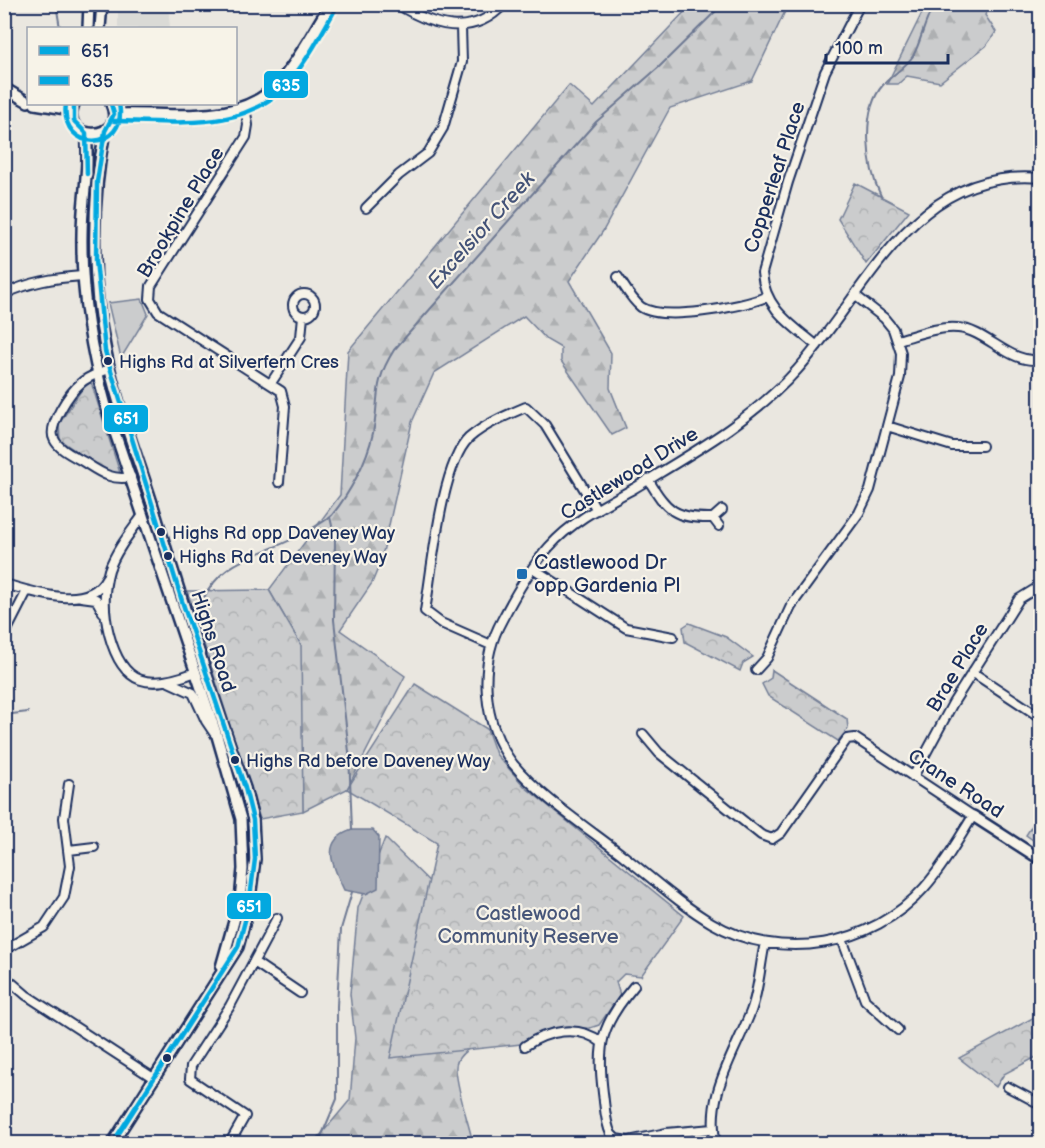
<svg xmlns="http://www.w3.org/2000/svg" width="1045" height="1148" font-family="'Balsamiq Sans',sans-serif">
	<defs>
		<pattern id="forest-firs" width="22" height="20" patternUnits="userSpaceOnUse" patternTransform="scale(1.5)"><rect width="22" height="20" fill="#cbcccd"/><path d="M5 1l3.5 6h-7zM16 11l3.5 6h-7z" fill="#aeb0b2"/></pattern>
		<pattern id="park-crowns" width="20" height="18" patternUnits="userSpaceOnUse" patternTransform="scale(1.5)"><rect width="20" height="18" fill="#cbcccd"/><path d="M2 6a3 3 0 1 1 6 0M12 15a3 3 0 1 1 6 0" fill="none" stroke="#aeb0b2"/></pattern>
	</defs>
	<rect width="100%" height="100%" fill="#eae7e0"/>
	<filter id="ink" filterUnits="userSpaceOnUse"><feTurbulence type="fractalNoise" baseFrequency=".0167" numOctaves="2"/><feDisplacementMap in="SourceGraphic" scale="12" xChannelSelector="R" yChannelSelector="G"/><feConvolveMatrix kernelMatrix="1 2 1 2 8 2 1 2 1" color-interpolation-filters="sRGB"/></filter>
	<g filter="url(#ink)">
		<path fill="#dadad6" d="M118,5H168L170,28H118Z"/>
		<path fill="#cbcccd" stroke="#737e96" stroke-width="1.5" d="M142,299L148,314L121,358L108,303Z"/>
		<path fill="url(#forest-firs)" stroke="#737e96" stroke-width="1.5" d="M691,5H788L752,81L670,108L603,231L569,281L611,353L610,388L626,428L612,435L561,361V348L547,340L524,316L434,373L412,422L381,561L372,583L340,630L405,676L347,789L303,811L298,640L269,590L340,495L348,351L569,85L594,107Z
			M926,5H991L985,15L996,32L986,46L940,82L907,76L898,84H887Z
			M385,838L449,901L537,1026C517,1031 453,1042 456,1070C458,1093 468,1121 473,1143L313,1144L350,1100L355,1038L350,994L358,908Z"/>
		<path fill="url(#park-crowns)" stroke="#737e96" stroke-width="1.5" d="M855,183L909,211L866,264L838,219Z
			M91,382L120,473L105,471L60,440L59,424L84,386Z
			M269,590L301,645L303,811L260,819L187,591Z
			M689,623L726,637L753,657L743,663L740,671L685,642L683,627Z
			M772,670L847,719L848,729L838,741L768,696L762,684L771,678Z
			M415,684L487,729L496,754L525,787L684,916L641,976L624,974L616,982L620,995L599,1025L590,1028L546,1030L521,1044L390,1058L437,843L347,789Z
			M1040,813V845L1026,835Z
			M1040,1014V1055L1004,1074L996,1087L959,1058Z"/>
		<path fill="#a3a8b4" stroke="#6d7892" stroke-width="1.5" d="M352,830H373L379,837L378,888L366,894L344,890C334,868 318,841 352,830Z"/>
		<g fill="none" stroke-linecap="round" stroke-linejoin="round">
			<path stroke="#6d7892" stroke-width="2" d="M56,4L60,28
				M881,196C867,168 860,111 883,85C893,74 905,68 913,56C922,40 924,20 935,4
				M330,517L335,539L334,620L349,752L352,830
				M200,606C222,552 269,557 313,528C319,524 327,520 332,515C350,493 367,461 373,433C380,397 372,385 394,350L596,122L659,67L723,4
				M4,715L28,712
				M1039,1037L1040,1035
				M318,1144L337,1099V1006L341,929L352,892"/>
			<g stroke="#1b2f5e" stroke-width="12">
				<path id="minor" d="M397,4C432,26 472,39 504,4
					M245,107L248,125L246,137L151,286L150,299L158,312L281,391L285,406L279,482
					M366,208L399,175L428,153L443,128L462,62L461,27
					M618,277C625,287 631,299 641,307C663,322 742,307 766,297
					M4,294C30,282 54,278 82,276
					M293 305a11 11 0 1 1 22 0a11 11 0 1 1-22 0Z
					M898,340C916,335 939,326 958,328C986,330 1012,366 1040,359
					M817,346C791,324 765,309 762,273L788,182L825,72L860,4
					M110,368C101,373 88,376 81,383C70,392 47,426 54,439C59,450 74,456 84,462C100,472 111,481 131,477
					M271,383L301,337L303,316
					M887,426L952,446H982
					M648,479C667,511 675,519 713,518L722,510
					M143,515C131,532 116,550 109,570C103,591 104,614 109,634C123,687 149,690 196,672
					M713,518L719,526
					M534,569L626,628L673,637
					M4,584C32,591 88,613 106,578
					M81,597L96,599L103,612
					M4,636L27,591
					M491,645L441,623L425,611C432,571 441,464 469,438C485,424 507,415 526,407L545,425L597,510
					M756,670L767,658L791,606L859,513L870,490L900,377L901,353L893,329L884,318L856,296
					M972,672L1040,717
					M169,682L193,693L206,721L214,733
					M643,734L659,753L761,835L772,839L781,833L847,739L855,738L973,816C958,840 943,867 924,888C872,947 780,963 712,923C681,905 653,879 625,857C591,830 540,797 513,764C482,723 478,664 502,620C515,595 531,567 549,547C572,521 604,505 633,489C691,454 751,421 797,370C869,290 913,167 1040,178
					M913,777L953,703L1019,599L1040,586
					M69,850L94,847
					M842,939L865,1000L898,1030
					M4,950L44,927L64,897L70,866L64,818L69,784
					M254,962L300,993
					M4,976L26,995L155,1079
					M634,986C601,1025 597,1044 603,1093C605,1107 605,1122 611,1134L616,1139L628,1141L666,1133L713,1129
					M525,1046C547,1031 578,1024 601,1042
					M1008,1087L1040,1104
					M229,1144L245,1116L190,1079L191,1066L230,1006L277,918
					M716,1144C705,1094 734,1056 751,1011C759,990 760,965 765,943"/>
			</g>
			<g stroke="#1b2f5e" stroke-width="14">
				<path id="tertiary" d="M88,28L89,4
					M100,28L102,4
					M4,88L28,102
					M35,104L72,110
					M74,104C59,144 128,142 111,104
					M114,114C170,111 243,129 283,78C301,56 315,29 330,4
					M105,131C91,202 91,280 106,352C117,408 140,462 156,516C184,607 213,698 245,788L253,820L255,859L249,906L238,947L112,1144
					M86,133C90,167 82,199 82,234C81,293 90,348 106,406L217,736L241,819L243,869L240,900L221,967
					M973,816L1040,859"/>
			</g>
			<use href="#minor" stroke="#f7f3e8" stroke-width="8"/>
			<use href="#tertiary" stroke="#f7f3e8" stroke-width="9"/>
			<g stroke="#f7f3e8" stroke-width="9">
				<path id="bus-1" d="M74,104V121L86,133L87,174
					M111,104L114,114L105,131L97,182L96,260L105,351L182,601L245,788L253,820L255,859L249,906L238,947L112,1144"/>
			</g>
			<g stroke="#f7f3e8" stroke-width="9">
				<path id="bus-2" d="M66,104C59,154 129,152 119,104
					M114,121C175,121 246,134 290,81C308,59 322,33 336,8"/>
			</g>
			<use href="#bus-1" stroke="#03a8e0" stroke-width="4.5"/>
			<use href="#bus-2" stroke="#03a8e0" stroke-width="4.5"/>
		</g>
	</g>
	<g fill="#1b2f5e" stroke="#f7f3e8" stroke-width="2">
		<circle cx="108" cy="361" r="5"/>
		<circle cx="161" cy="532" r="5"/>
		<circle cx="168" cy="556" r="5"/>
		<circle cx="235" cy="760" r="5"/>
		<circle cx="167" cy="1058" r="5"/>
	</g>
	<rect fill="#1f6fb2" stroke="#f7f3e8" stroke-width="2" x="516" y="568" width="12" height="12" rx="3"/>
	<g text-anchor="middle" stroke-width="4.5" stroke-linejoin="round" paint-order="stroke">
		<g font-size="18" fill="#1b2f5e" stroke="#f7f3e8" text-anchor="start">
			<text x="119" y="368">Highs Rd at Silverfern Cres</text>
			<text x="172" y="539">Highs Rd opp Daveney Way</text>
			<text x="179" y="563">Highs Rd at Deveney Way</text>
			<text x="246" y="767">Highs Rd before Daveney Way</text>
		</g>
		<g font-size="20" fill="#1b2f5e" stroke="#f7f3e8">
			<text transform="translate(774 177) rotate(-72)" y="7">Copperleaf Place</text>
			<text transform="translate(180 212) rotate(-59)" y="7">Brookpine Place</text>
			<text transform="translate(629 473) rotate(-32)" y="7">Castlewood Drive</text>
			<text transform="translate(214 641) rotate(72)" y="7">Highs Road</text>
			<text transform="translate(957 667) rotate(-59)" y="7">Brae Place</text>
			<text transform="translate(956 783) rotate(33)" y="7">Crane Road</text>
		</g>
		<g font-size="20" fill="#1b2f5e" stroke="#f7f3e8" text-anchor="start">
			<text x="534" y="569">Castlewood Dr<tspan x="534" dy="23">opp Gardenia Pl</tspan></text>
		</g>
		<g font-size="20" fill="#47567a" stroke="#f7f3e8">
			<text x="528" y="920">Castlewood<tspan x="528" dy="23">Community Reserve</tspan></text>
		</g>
		<g font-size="21" font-style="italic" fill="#445378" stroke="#f7f3e8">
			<text transform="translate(481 230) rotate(-48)" y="7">Excelsior Creek</text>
		</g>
	</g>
	<g stroke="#f7f3e8" stroke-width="2">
		<rect x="263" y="70" width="46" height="29" rx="6" fill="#03a8e0"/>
		<rect x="103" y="404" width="46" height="29" rx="6" fill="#03a8e0"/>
		<rect x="226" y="892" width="46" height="28" rx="6" fill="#03a8e0"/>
	</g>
	<g font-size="16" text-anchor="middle" font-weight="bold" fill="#fff">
		<text x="286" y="91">635</text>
		<text x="126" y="424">651</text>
		<text x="249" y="912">651</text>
	</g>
	<rect width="1045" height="1148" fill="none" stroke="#f7f3e8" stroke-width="24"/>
	<rect x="12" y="12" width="1021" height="1124" fill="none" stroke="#1b2f5e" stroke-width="2" filter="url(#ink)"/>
	<rect x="27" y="27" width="210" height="78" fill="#f7f3e8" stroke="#9fa5b1" stroke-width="1.5"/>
	<rect x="39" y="46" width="30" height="9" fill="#03a8e0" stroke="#9fa5b1" stroke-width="1.5"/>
	<text x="81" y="57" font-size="18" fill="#1b2f5e">651</text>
	<rect x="39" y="76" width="30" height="9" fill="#03a8e0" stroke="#9fa5b1" stroke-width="1.5"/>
	<text x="81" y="87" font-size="18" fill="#1b2f5e">635</text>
	<path d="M826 54v9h122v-9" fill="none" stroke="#1b2f5e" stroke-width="3"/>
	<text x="835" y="54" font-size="18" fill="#1b2f5e" stroke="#f7f3e8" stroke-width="4.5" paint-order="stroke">100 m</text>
</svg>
